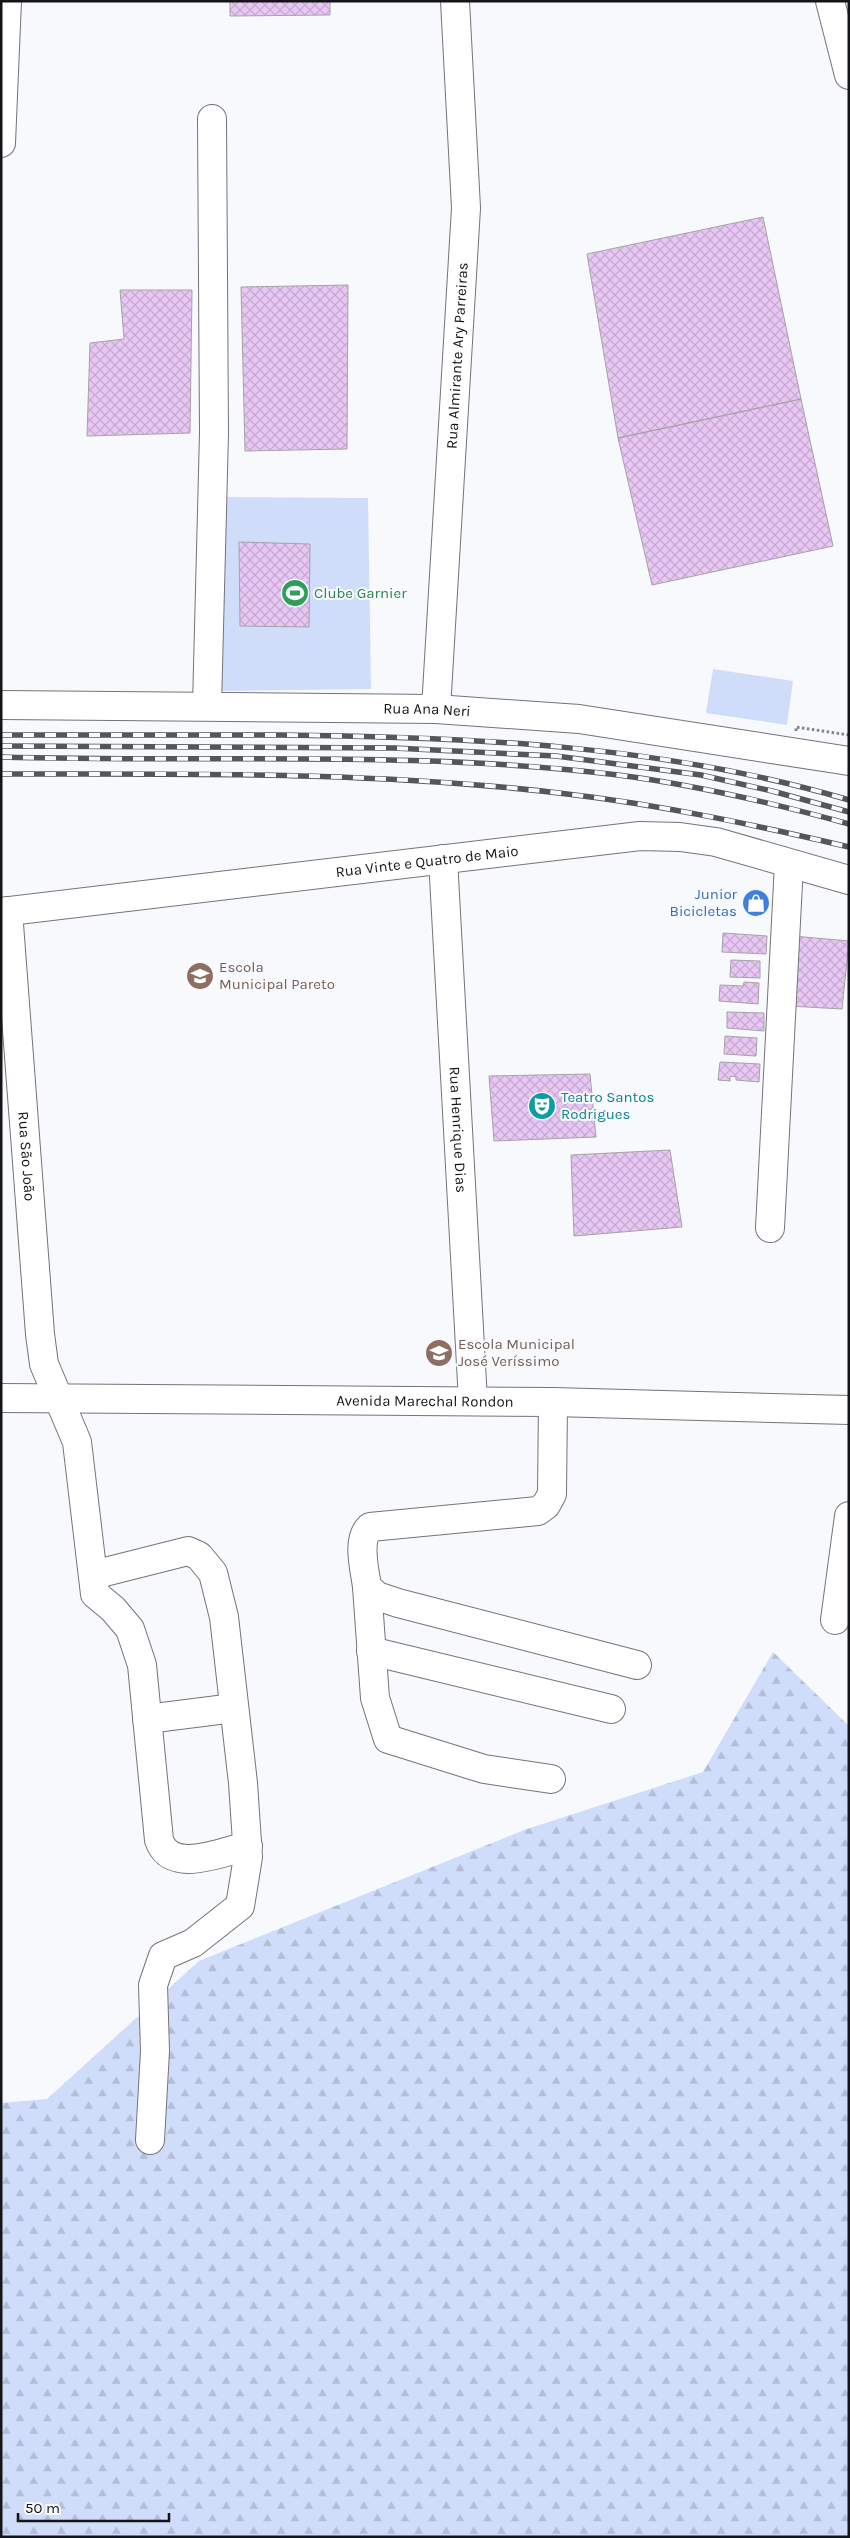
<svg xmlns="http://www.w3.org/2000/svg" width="850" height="2538" font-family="Karla,sans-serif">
	<defs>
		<pattern id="forest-firs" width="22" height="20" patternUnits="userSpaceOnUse" patternTransform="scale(1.25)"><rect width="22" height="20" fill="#d0ddfa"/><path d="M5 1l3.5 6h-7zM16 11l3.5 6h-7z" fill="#b2bdd6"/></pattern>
		<pattern id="building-cross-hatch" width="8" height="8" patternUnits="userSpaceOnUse" patternTransform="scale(1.25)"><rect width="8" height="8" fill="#e8c7f4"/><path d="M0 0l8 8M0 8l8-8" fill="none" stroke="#c6aad0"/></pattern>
	</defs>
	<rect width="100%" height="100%" fill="#f7f9fd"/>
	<path fill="url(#forest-firs)" d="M773,1652L849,1726V2537H1V2103L47,2099L199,1961L524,1830L703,1772Z"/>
	<path fill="#d0ddfa" d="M221,497L368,498L371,689L221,691Z
		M713,669L793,681L787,725L706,713Z"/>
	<path fill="url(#building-cross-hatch)" stroke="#a5a3a6" d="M230,1H330V15L230,16Z
		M763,217L801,399L618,438L587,254Z
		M348,285L347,449L245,451L241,287Z
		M120,290H192L190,433L87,436L90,343L124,339Z
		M801,399L833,546L652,585L618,438Z
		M239,542L310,544L309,627L240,626Z
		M723,933L767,936L766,954L722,952Z
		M793,936L849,941L842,1009L789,1006Z
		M731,960L760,961V978L730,977Z
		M744,982L759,983L758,1004L719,1001L720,985L743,986Z
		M727,1012L764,1013V1031L727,1028Z
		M725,1036L757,1038L756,1056L724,1054Z
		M720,1062L760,1064L759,1082L736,1080V1077L730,1076V1081L718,1080Z
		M590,1074L596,1137L494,1141L489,1076Z
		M670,1150L682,1227L574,1236L571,1155Z"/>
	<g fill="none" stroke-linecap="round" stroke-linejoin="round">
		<g stroke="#737478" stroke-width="30">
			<g id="minor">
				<path d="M830,1L849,75"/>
				<path d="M1,143L7,1"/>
				<path d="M207,706L214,433L212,119"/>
				<path id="s1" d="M436,709L466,208L455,1"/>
				<path id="s2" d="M443,859L473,1401"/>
				<path id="s3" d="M8,911L40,1334L44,1364L77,1442L95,1594L113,1609L130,1629L142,1665L159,1840C171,1875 221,1852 248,1846"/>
				<path d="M770,1228L789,864"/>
				<path d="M553,1402L552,1494L546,1505L538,1511L370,1527C356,1540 365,1570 367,1587L377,1596L398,1603L637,1665"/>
				<path d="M93,1575L188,1551L199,1556L213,1573L224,1617L243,1783L248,1857L240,1906L193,1943L163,1956L153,1985L155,2051L150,2140"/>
				<path d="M367,1587L375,1698L388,1739L484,1769L551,1779"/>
				<path d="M835,1620L849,1516"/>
				<path d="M371,1651L611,1709"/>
				<path d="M147,1719L234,1708"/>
			</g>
		</g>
		<g stroke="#737478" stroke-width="30">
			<g id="major">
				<path id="s4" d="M1,705L436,709L579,719L849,761"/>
				<path id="s5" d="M1,912L640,836L680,837L716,842L849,880"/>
				<path id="s6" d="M1,1398L553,1402L849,1410"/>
			</g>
		</g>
		<path stroke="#828486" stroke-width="3" stroke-dasharray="2.5 2.5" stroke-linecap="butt" d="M796,731V727L849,735"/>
		<use href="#minor" stroke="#fff" stroke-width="28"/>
		<use href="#major" stroke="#fff" stroke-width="28"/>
		<g stroke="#555658" stroke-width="5.5">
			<path id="rail" d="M1,735C94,735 187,735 280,735C472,737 664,745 849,800
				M1,746L394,748L556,756L701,775L772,791L849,812
				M1,757C207,763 413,750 618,775C696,785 773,803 849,824
				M1,774C189,774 379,771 567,794C662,805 755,825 849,847"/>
		</g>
		<use href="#rail" stroke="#f7f9fd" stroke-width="4" stroke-dasharray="11" stroke-linecap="butt"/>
	</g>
	<defs>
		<g id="stadium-disc" transform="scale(1.4375)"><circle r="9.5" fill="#2e9e5b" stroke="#f7f9fd"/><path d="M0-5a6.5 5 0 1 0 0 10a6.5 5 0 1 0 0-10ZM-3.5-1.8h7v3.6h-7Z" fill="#fff"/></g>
		<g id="shop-disc" transform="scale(1.4375)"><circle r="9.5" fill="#3f7fe0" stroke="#f7f9fd"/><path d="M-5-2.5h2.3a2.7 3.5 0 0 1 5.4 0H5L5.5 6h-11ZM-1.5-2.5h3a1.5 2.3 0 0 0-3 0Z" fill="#fff"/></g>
		<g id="school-disc" transform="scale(1.4375)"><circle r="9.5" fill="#8d6e63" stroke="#f7f9fd"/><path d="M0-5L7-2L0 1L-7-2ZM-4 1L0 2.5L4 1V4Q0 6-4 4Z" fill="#fff"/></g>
		<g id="theatre-disc" transform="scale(1.4375)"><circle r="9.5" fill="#0f9aa8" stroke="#f7f9fd"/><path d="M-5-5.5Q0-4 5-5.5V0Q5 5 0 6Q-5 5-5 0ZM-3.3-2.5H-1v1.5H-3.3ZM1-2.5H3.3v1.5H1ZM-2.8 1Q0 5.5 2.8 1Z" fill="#fff"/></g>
	</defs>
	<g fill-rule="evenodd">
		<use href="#stadium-disc" x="295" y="593"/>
		<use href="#shop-disc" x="756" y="903"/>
		<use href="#school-disc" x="200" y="976"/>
		<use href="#theatre-disc" x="542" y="1106"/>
		<use href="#school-disc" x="439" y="1353"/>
	</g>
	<g text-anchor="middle" stroke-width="4" stroke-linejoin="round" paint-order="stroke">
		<g font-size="15" fill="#141516" stroke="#f7f9fd">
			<text dy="5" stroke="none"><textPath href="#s1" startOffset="354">Rua Almirante Ary Parreiras</textPath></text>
			<text dy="5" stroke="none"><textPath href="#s4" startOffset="426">Rua Ana Neri</textPath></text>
			<text dy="5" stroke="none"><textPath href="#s5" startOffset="429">Rua Vinte e Quatro de Maio</textPath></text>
			<text dy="5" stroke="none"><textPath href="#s2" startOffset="271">Rua Henrique Dias</textPath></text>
			<text dy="5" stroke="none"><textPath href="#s3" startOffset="246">Rua São João</textPath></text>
			<text dy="5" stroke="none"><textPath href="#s6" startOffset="424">Avenida Marechal Rondon</textPath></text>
		</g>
		<g font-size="15" fill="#27864d" stroke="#f7f9fd" text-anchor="start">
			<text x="314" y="598">Clube Garnier</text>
		</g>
		<g font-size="15" fill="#366cbe" stroke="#f7f9fd" text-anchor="end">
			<text x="737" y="899">Junior<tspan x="737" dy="17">Bicicletas</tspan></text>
		</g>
		<g font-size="15" fill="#785e54" stroke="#f7f9fd" text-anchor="start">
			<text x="219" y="972">Escola<tspan x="219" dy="17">Municipal Pareto</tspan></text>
			<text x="458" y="1349">Escola Municipal<tspan x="458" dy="17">José Veríssimo</tspan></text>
		</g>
		<g font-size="15" fill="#0d838f" stroke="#f7f9fd" text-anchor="start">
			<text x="561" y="1102">Teatro Santos<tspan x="561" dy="17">Rodrigues</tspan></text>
		</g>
	</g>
	<rect width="850" height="2538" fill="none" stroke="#141516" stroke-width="5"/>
	<path d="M18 2513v8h151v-8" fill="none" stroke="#141516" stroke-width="2.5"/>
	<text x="25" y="2513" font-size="15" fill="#141516" stroke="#f7f9fd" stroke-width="4" paint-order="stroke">50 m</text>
</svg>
